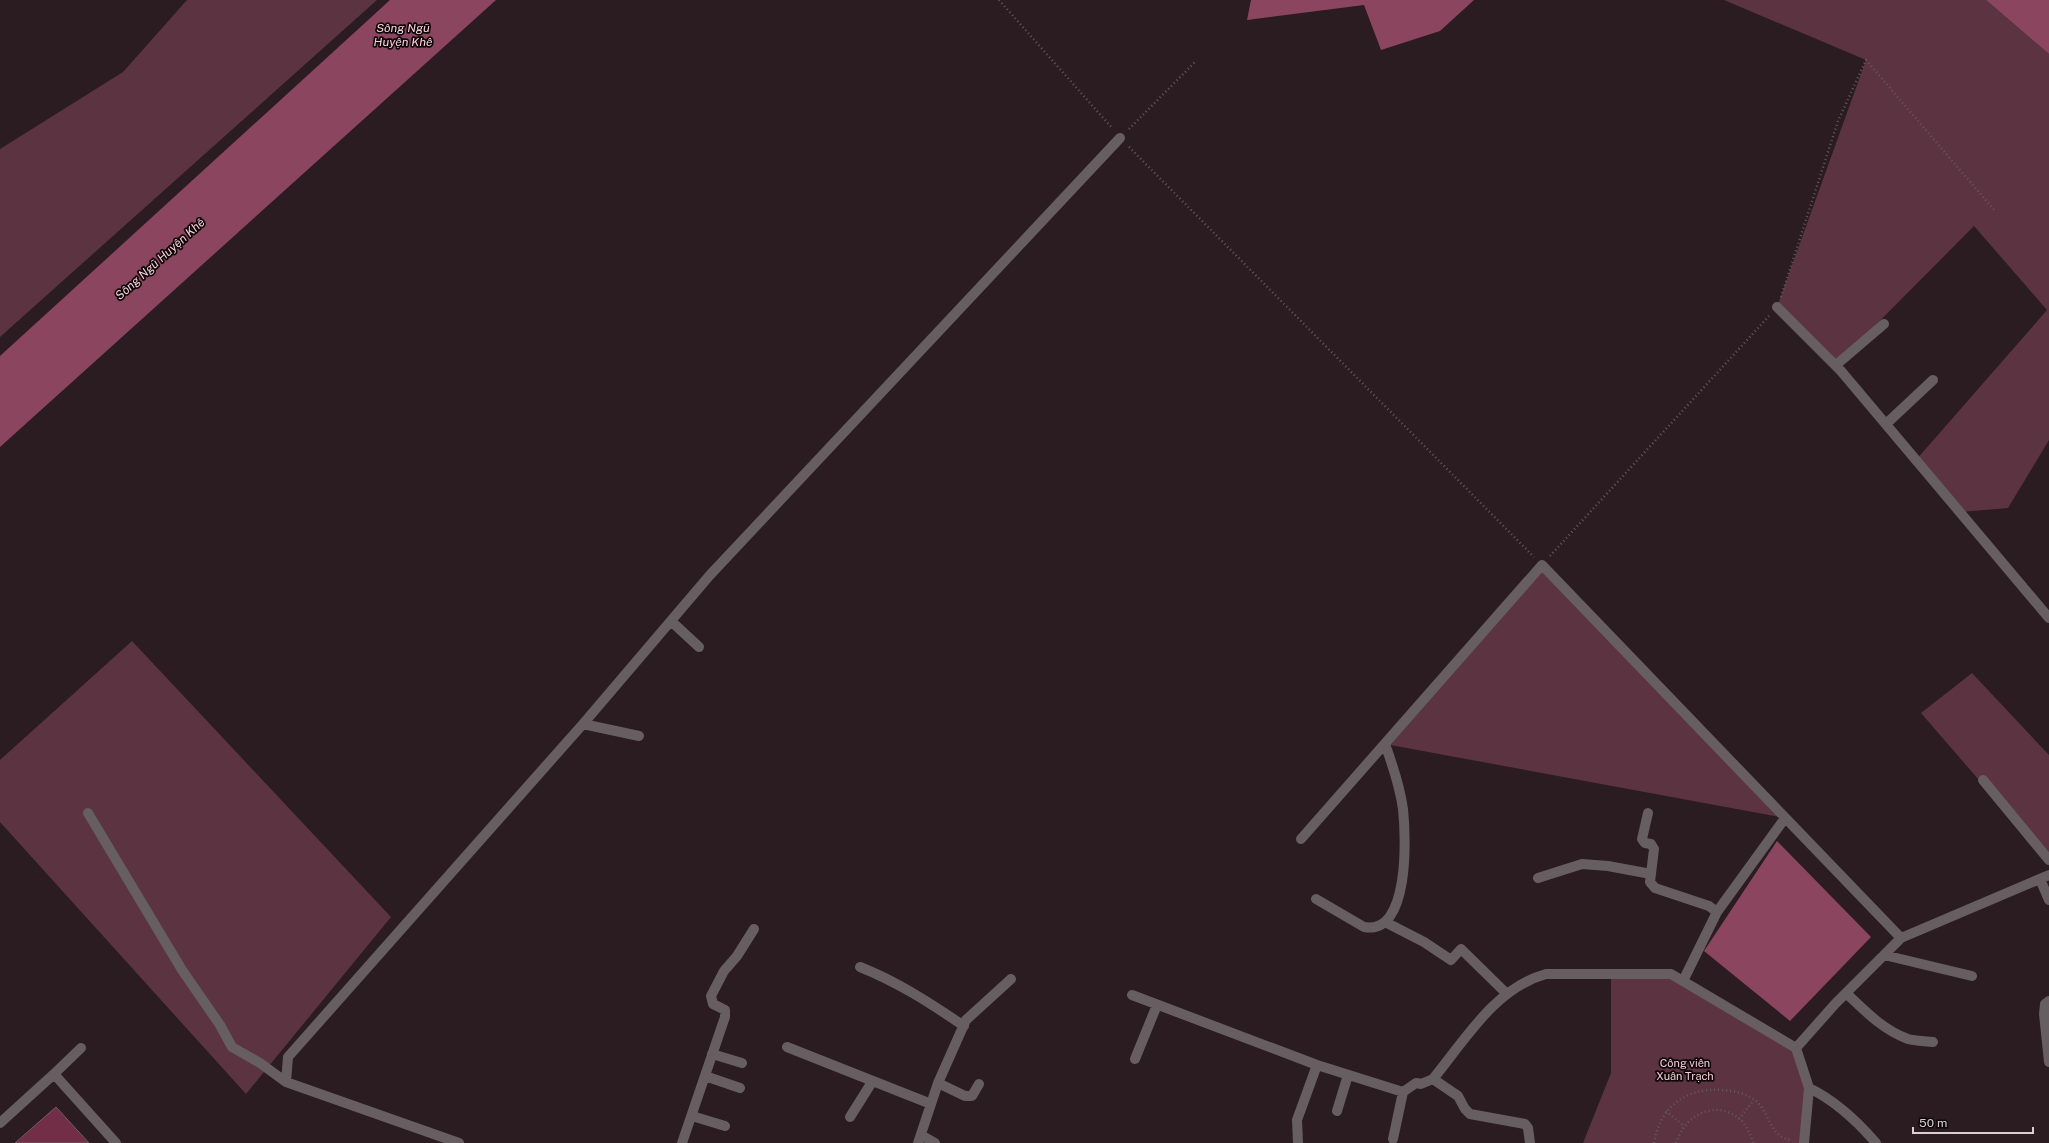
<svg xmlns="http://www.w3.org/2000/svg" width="2049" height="1143" font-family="'Public Sans',sans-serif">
	<rect width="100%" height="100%" fill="#2a1c20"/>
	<path fill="#5c3340" d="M187,0H377L0,337V149L123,72Z
		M1724,0H1986L2049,54V440L2008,508L1960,512L1916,460L2047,310L1974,226L1836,365L1777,307L1866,60Z
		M1542,565L1785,818L1385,744Z
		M132,641L391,917L246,1094L0,822V760Z
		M1972,673L2049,755V861L1921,713Z
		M1611,974H1671L1796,1048L1809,1088L1804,1143H1583L1611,1073Z"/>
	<path fill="#8c455e" d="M390,0H496L0,447V356Z
		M1251,0H1474L1440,31L1381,50L1364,5L1247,20Z
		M1986,0H2049V54Z
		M1777,841L1871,937L1790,1021L1704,951Z"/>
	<path fill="#722d47" stroke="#6f5e63" d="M56,1107L89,1143H15Z"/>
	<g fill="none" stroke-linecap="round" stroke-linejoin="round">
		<path stroke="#65585c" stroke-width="2.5" stroke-dasharray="1 3" stroke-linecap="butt" d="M999,0L1112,128
			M1129,129L1195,62
			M1129,147L1534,557
			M1781,297L1838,121L1866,60L1995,211
			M1550,556L1769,316
			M1666,1111L1684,1126
			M1739,1119L1754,1100
			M1654,1143C1660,1107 1686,1087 1723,1090C1734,1091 1745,1093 1755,1100C1770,1112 1770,1139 1792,1140
			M1676,1143C1690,1100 1742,1098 1753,1143"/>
		<path stroke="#665e60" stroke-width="10" d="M1777,307L1841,371L2049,618
			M1836,365L1884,324
			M1886,424L1933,380
			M671,621L699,647
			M583,724L639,736
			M1983,780L2049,860
			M88,813L182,970L220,1025L232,1047L260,1063L286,1082L459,1143
			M1648,813L1642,839L1645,843L1651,844L1654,849L1650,882L1655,888L1709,906L1717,912
			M1301,839L1542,565L1901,938
			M1538,878L1582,864L1608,866L1651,874
			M2040,879L2049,900
			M1316,899L1364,927C1410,936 1406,837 1403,809C1400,787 1393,766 1385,744
			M1387,923L1424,942L1451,960L1461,949L1507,994
			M1884,955L1972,976
			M860,967C898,982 930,1003 964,1026
			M1683,981L1717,912L1785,818
			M1846,993C1865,1011 1883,1030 1908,1039C1915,1041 1925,1041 1933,1042
			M1132,995L1317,1065L1403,1092L1416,1083L1421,1084L1433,1079C1465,1040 1495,988 1546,974H1671L1796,1048
			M2049,1001L2045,1004L2044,1014L2049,1062
			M787,1047L931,1104
			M81,1048L54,1074L116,1143
			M712,1054L742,1063
			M1135,1059L1157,1005
			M705,1076L740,1088
			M1433,1079L1458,1096L1465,1109L1470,1114L1525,1124L1528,1128L1530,1143
			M286,1082L288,1057L583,724L710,575L1120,138
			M938,1083L965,1096H972L979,1084
			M1809,1088C1836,1101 1857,1121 1876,1143
			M1337,1111L1348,1075
			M692,1116L725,1126
			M850,1117L872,1082
			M0,1123L54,1074
			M921,1135L935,1143
			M1393,1139L1403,1092
			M682,1143L725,1017V1010L713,1004L711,996L724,971L737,956L754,929
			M918,1143L938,1083L966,1020L1011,979
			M1298,1143L1297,1120L1317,1065
			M1804,1143L1809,1088L1796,1048L1835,1004L1901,938L2049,875"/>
	</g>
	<g text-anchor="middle" stroke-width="3.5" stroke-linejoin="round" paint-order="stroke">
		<g font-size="11" fill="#f8cbd8" stroke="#0e080a">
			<text x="1685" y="1067">Công viên<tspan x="1685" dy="13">Xuân Trạch</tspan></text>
		</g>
		<g font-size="12" font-style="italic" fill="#fdd1dd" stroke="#0e080a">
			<text x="403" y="32">Sông Ngũ<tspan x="403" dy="14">Huyện Khê</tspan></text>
			<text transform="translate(160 259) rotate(-42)" y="4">Sông Ngũ Huyện Khê</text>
		</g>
	</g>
	<path d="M1913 1127v6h120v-6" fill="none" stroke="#d9cfd2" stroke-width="2"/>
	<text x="1919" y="1127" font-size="12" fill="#d9cfd2" stroke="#0e080a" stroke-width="3" paint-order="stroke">50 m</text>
</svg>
